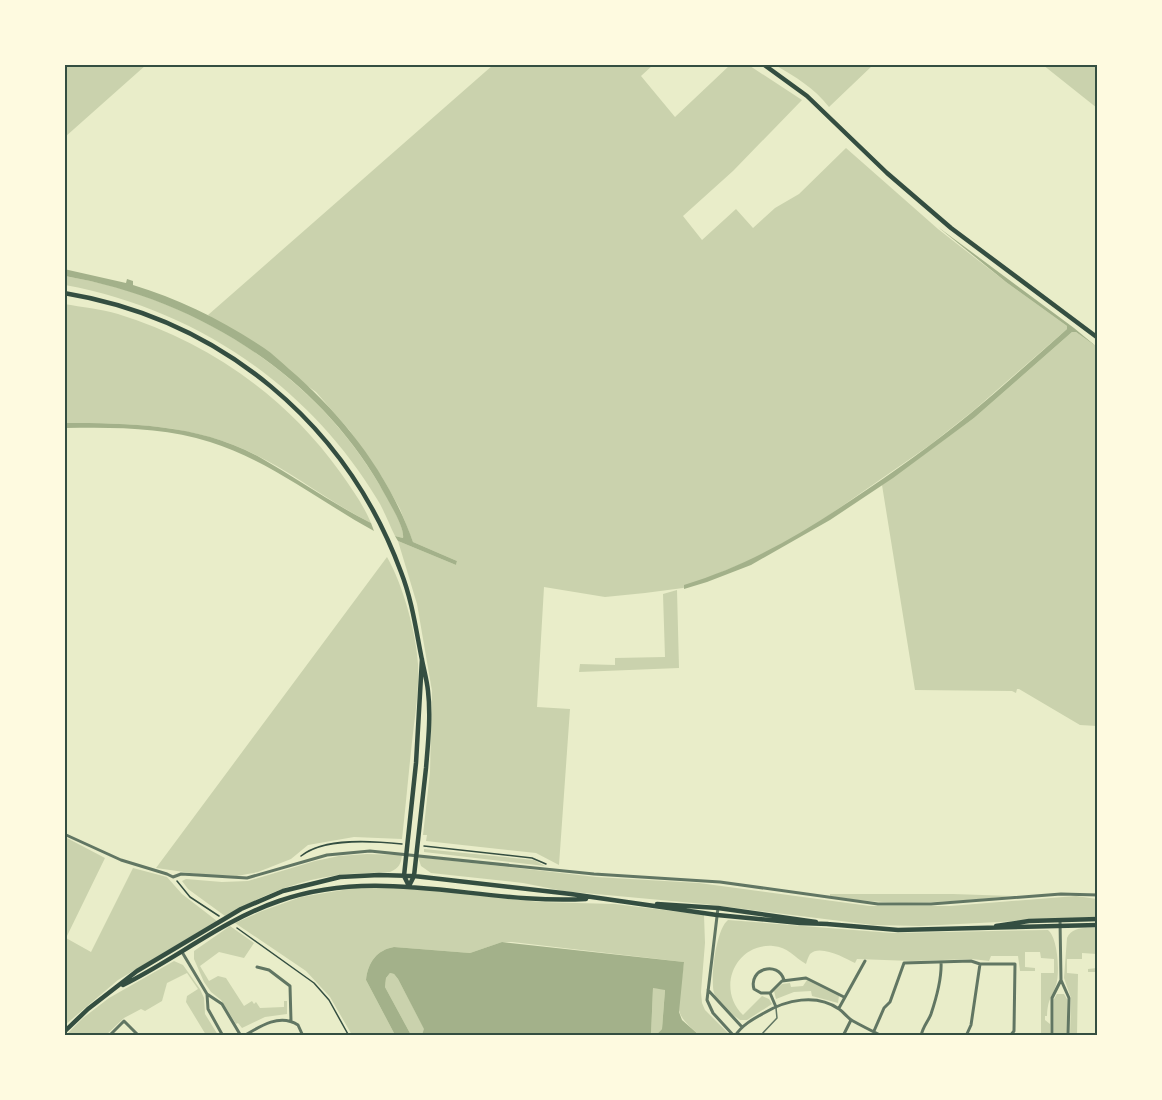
<svg xmlns="http://www.w3.org/2000/svg" width="1162" height="1100" font-family="Poppins,sans-serif">
	<rect width="100%" height="100%" fill="#e9edc9"/>
	<path fill="#cad2ad" d="M65,64H146V65L65,137Z
		M747,64L802,100L733,171L683,216L702,240L736,209L753,228L775,208L799,194L846,148L938,229L1006,282L1067,326V329L973,411L930,445L812,527L758,557L683,588L645,593L605,597L544,587L537,707L570,709L559,865L536,853L426,841L427,835H423L430,772L432,691L417,604L398,541L456,565L457,561L413,542L400,509L382,477L350,431L316,392L208,315L493,65H653L641,76L675,117L730,65Z
		M775,65H873L829,107C814,88 796,77 775,65Z
		M1043,65H1097V108Z
		M64,276C192,296 313,372 379,484C386,496 405,526 403,538L395,536C389,524 384,510 377,499C308,385 195,309 65,285Z
		M64,304C82,307 101,309 118,314C208,342 286,396 340,472C352,489 363,504 371,523C325,500 284,465 236,446C182,424 122,423 65,423Z
		M1072,332H1076L1097,347V726L1080,725L1019,689H1017L1016,693L1012,691L915,690L882,485L974,418Z
		M387,557C403,585 416,632 418,664C419,686 416,710 413,733C409,768 406,804 402,839L354,837L308,845L291,859L258,872L237,876L205,875L156,868Z
		M677,590L679,668L579,672L580,664L615,665V658L665,657L663,594Z
		M65,837L105,858L66,938L91,952L133,868L167,877L182,894L217,921L118,980L65,1025Z
		M424,849L534,860L545,866L424,852Z
		M367,854L402,855C401,864 399,868 390,872C376,873 362,873 348,874C303,878 264,894 225,916L188,889L182,881L186,879L222,882L248,881L315,861L339,856Z
		M418,857L596,877L699,883L870,906H950L1076,896L1097,899V917L920,926L873,925L704,904L563,891L523,883L431,873L421,866Z
		M367,886L415,888L539,902L615,904L704,915L705,943L701,992L702,1003L705,1010L730,1035H699C690,1026 679,1019 678,1005L684,962L512,942H502L470,953L394,947C377,950 368,962 366,980L395,1035H352L330,997L306,971L235,923L262,911L301,897Z
		M830,894H953L1012,896C952,902 890,907 830,896Z
		M728,920L892,933L1048,930C1058,938 1060,973 1056,985C1051,1000 1048,998 1047,1016H1045V1020L1050,1024V1035H1041V973H1054V959L1041,958L1040,952H1025V967L1035,968V971H1020L1018,956H991L989,961L972,959L912,961L857,959L855,963C845,958 820,944 810,954C808,957 807,961 806,964C794,957 788,947 773,946C735,943 716,989 743,1015L762,996L769,999L772,1004L747,1020H740C731,1014 718,1003 714,993C710,979 716,929 728,920Z
		M230,926L254,943L244,958L219,952L200,966L209,981L218,976L226,978L244,1006L252,1001L254,1004L256,1002L260,1008L284,1007V1001H287V1014L265,1017L242,1028L238,1023L236,1024L221,1000L211,992L204,982L194,959V951Z
		M1097,928V972H1088V969L1097,968V954L1082,953V959H1067V973L1078,974L1077,1035H1070L1071,998L1064,978L1067,938C1072,926 1086,928 1097,928Z
		M174,961L183,965L200,989L204,998L205,1014L218,1035H206L186,1002L187,996L198,989L187,973L167,983L162,1001L145,1011L141,1009L124,1018L106,1035H66L83,1018L109,998Z
		M390,973L394,974L398,979L425,1030L422,1035H411L385,987L386,978Z
		M807,980L839,996L838,1003L812,996L811,991L794,992L776,999L774,991L782,984L790,983L791,987L803,986Z
		M653,988L665,989L662,1029L656,1035L651,1036Z
		M1057,994H1064L1067,999V1035L1054,1036V999Z"/>
	<path fill="#a3b18a" d="M938,227L1074,328L1097,347L1076,332H1072L974,418L893,478L830,520L751,565L707,582L684,589V585C748,565 798,536 853,499C894,472 933,444 971,413C1004,386 1035,357 1067,329V326L1006,282Z
		M64,269L126,283L127,279L133,281V285C179,299 224,321 264,348C273,354 281,362 289,369C343,415 389,474 413,542L457,561L456,565L398,541L395,536L403,538C405,526 385,496 379,484C312,370 192,298 65,276Z
		M64,423C131,423 201,424 261,458C298,479 333,504 371,523L374,531C321,502 268,460 210,442C164,427 112,427 65,428Z
		M502,942L684,962L679,1012L682,1020L699,1035H656L662,1029L665,990L653,988L651,1035H422L424,1029L398,979L394,974L390,973L386,978L385,987L411,1035H395L366,980C368,962 377,950 394,947L470,953Z"/>
	<g fill="none" stroke-linecap="round" stroke-linejoin="round">
		<path stroke="#344e41" stroke-width="1.5" d="M424,846L532,858L546,864
			M301,856C324,837 374,841 402,844
			M177,881L190,897L219,916
			M237,928L314,983L329,1000L349,1036"/>
		<path stroke="#617663" stroke-width="1.5" d="M760,1036L777,1018L776,1008"/>
		<path stroke="#617663" stroke-width="3" d="M64,834L121,860L167,874L173,877L181,874L247,878L327,855L370,851L594,874L720,882L878,904H931L1061,894L1098,895
			M718,908L707,1000L713,1013L734,1036
			M1060,920L1061,980L1069,998L1068,1036
			M182,952L207,994L208,1009L223,1036
			M257,967L269,970L290,986L291,1021
			M708,990L742,1027
			M770,993H761L754,989C748,969 778,960 784,980
			M207,994L222,1004L241,1036
			M776,1007L770,993L782,981L806,978L844,997
			M839,1008L865,961
			M874,1031L884,1008L890,1002L904,963L971,961L980,964H1015L1014,1031L1010,1036
			M109,1036L124,1021L139,1036
			M244,1036C260,1026 280,1013 298,1025L303,1036
			M735,1036C742,1025 753,1019 764,1013C786,1000 816,993 839,1009C844,1012 847,1018 853,1021C862,1026 872,1031 882,1036
			M843,1036L851,1020
			M921,1036C923,1026 928,1022 931,1014C936,999 942,978 941,962
			M966,1036L971,1025L980,964
			M1052,1036V998L1061,980"/>
		<path stroke="#344e41" stroke-width="4.5" d="M763,64L807,96L887,173L951,228L1098,338
			M64,293C221,319 346,423 401,572C412,600 416,630 422,660C424,670 427,681 428,691C431,716 428,743 426,768C422,804 418,840 414,876L409,886L404,876L416,763L422,659
			M657,904L718,908L816,922
			M827,924L898,930L1098,925
			M996,926L1029,921L1098,919
			M123,985C176,959 223,920 279,901C383,865 480,905 586,899
			M64,1032L88,1009L137,971L241,909L283,891L340,877L379,875L414,876L571,894L717,915L800,923L828,924"/>
	</g>
	<rect width="1162" height="1100" fill="none" stroke="#fefae0" stroke-width="132"/>
	<rect x="66" y="66" width="1030" height="968" fill="none" stroke="#344e41" stroke-width="2"/>
</svg>
